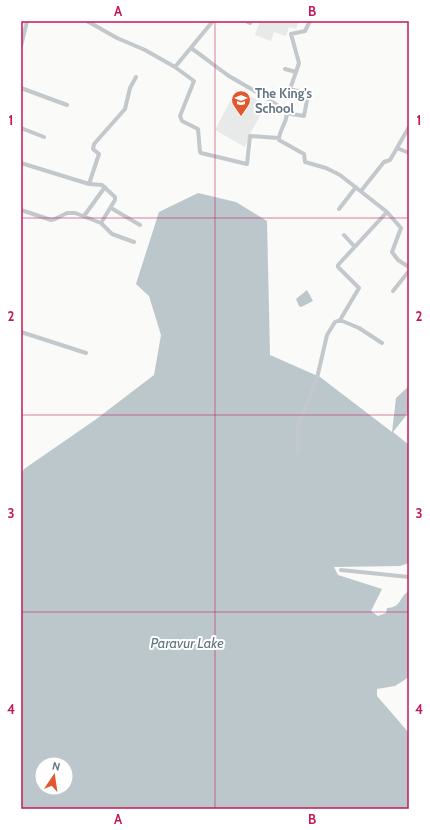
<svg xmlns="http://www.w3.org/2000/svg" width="430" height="830" font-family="Cabin,sans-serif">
	<rect width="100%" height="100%" fill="#fafaf8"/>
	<path fill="#e8e9e9" d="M260,21H299L296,29L289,27L286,36L274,32L271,41L255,35Z
		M236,90L267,104L251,132L245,147L215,130Z"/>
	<path fill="#bbc7cb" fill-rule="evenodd" d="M198,193L236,202L267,221L270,355L320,377L392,432L396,398L409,386L408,395L409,410L405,417L393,432L409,445V563L400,566L334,567L338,575L382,589L371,611L378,616L386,613L387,608C403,607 398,597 409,591V677L395,686L377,689V696L409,733V809H21V474L24,469L95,420L154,375L161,335L149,296L136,284L159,212ZM42,764H66V788H42Z
		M307,290L313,301L301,307L299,306L296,299Z"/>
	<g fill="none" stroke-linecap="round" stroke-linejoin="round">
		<path stroke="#c3c8cc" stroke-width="4" d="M87,21L117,38L145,50L175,67L213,21
			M246,21L250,23L251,21
			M21,46L27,21
			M191,48C204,57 216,67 229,76C240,83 281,104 286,113C289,119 278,132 279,140L304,154L305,162L326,168L340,175L387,212L401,228L392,252L398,260L409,267
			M175,67L194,81L180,116L182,121L198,129L200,152L201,153L247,164L250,136L279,138
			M285,69L296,72L290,89L306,93L308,95L304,116L286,113
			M296,72L299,63L291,34L305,31L310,21
			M21,88L67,105
			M21,128L44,137
			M397,148L409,153
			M21,163L89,184L102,185L115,197V200L101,223
			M89,184L99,154L93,149L94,144L125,109L130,88L136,77
			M361,191L384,162L390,160L409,127
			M111,208L140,225
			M339,209L356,187
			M21,210L51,220L55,219L67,213H75L101,223L112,234L134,242
			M84,216L105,187
			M344,235L354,246
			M393,291L409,271
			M340,320L359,328L382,343
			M21,332L86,353
			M298,453V426L317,378L327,335L335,322L340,320L359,288L338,267V265L387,212
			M341,570L409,577"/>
	</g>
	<path fill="none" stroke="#c2185b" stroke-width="1" stroke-opacity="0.55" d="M215,21V809M21,218H409M21,415H409M21,612H409"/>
	<defs>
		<g id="school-pin" transform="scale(1)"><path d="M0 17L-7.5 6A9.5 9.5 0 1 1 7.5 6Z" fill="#e4572e" stroke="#fff"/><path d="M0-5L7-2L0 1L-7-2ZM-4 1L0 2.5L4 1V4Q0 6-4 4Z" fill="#fff"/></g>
	</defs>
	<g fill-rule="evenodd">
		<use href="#school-pin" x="241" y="100"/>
	</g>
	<g text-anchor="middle" stroke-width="4" stroke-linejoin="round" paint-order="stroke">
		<g font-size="13" font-weight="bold" fill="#657683" stroke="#fff" text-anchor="start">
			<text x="255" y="98">The King's<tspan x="255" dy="15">School</tspan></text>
		</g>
		<g font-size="14" font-style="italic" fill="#60757c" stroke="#fff">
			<text x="187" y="648">Paravur Lake</text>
		</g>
	</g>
	<rect width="430" height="830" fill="none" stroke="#ffffff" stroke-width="44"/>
	<g transform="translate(54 776) rotate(13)"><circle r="19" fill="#ffffff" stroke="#c1c8cd"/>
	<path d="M0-3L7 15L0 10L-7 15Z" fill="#e4572e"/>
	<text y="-6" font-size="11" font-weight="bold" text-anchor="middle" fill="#657683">N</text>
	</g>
	<rect x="22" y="22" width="386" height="786" fill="none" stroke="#c2185b" stroke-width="1.5"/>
	<g font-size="13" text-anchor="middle" font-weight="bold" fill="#c2185b">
		<text x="118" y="16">A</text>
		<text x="312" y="16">B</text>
		<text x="11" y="125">1</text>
		<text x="419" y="125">1</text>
		<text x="11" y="321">2</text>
		<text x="419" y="321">2</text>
		<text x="11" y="518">3</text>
		<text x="419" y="518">3</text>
		<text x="11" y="714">4</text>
		<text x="419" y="714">4</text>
		<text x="118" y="824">A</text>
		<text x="312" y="824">B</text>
	</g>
</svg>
